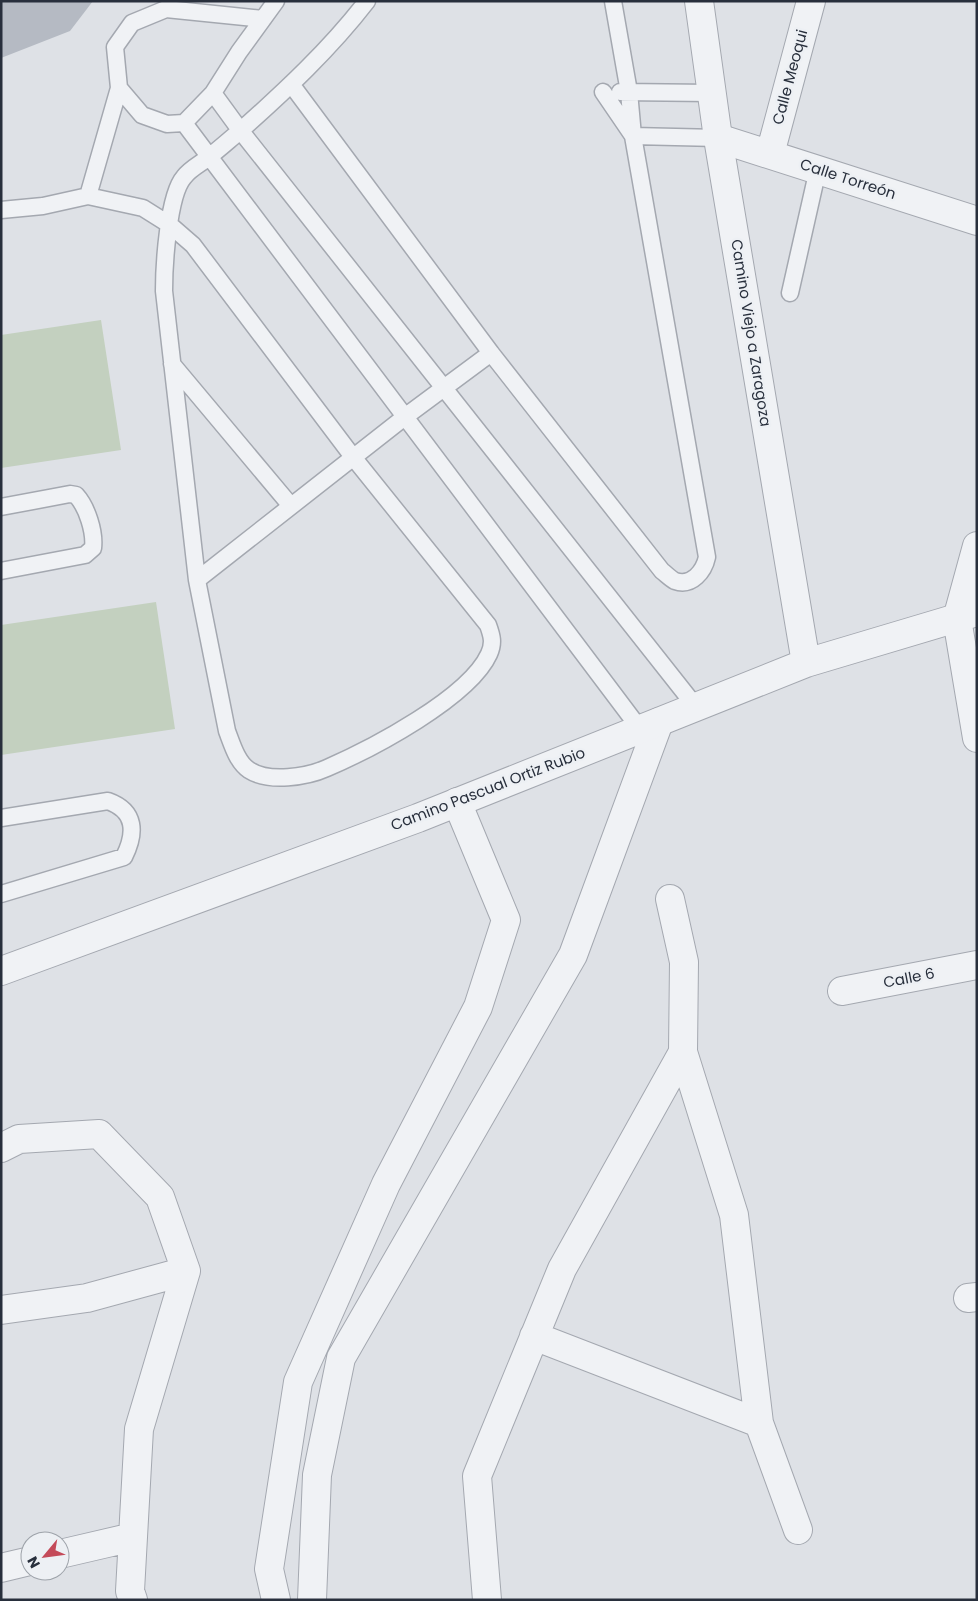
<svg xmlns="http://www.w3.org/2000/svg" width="978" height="1601" font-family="Poppins,sans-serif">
	<rect width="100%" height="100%" fill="#dee1e6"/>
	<path fill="#c3d0bf" d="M101,320L121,450L1,468V335Z
		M156,602L175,729L1,755V625Z"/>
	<path fill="#b5bac3" d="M1,1H93L70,31L1,58Z"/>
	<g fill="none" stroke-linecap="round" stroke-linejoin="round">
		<g stroke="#a4a8b0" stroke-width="19">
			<path id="service" d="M263,19L166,9L132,23L115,47L119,88L142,115L167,124L184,123L213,93L239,52L276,1
				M291,84L491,353L662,571C666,574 671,579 675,581C692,587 704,571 707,557L633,136L629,92L613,1
				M603,92L633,136L718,138
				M620,92L712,93
				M213,93L240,130L696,707
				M184,123L640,729
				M88,196L119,88
				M1,210L43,206L88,196L143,208L170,225L193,245L353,457L488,625C492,636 494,643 489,654C469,698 371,749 327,768C307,777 269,783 249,770C237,762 232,744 227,731L197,580L164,291C164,266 168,195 184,177C189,170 198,165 205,160C217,151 228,141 240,131C285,91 330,49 367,1
				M790,293L818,169
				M172,364L291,506
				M1,507L70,494L76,495C87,507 95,532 93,548L85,555L1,571
				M197,580L406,416L491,353
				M1,818L108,801C136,811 136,833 124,857L1,894"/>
		</g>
		<g stroke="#a4a8b0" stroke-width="30">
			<path id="minor" d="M718,138L977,221
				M770,154L811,1
				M977,546L957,619L977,738
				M842,991L977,965
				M683,1052L734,1215L759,1423L798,1530
				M1,1148L19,1139L99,1134L160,1197L186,1271L139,1429L130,1591L133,1600
				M968,1298L977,1297
				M1,1310L87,1298L186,1271
				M534,1336L759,1423
				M60,1554L133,1537
				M1,1568L30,1561
				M276,1600L269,1569L298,1382L386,1184L478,1007L506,920L457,802
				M312,1600L317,1475L341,1358L573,955L659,722
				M487,1600L477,1476L562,1269L683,1052L684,962L670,899"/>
		</g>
		<g stroke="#a4a8b0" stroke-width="30">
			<path id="tertiary" d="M699,1L718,138L806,663
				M1,971L418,818L806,663L977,612"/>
		</g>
		<use href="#service" stroke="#f0f2f5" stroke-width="16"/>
		<use href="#minor" stroke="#f0f2f5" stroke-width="28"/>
		<use href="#tertiary" stroke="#f0f2f5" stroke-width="28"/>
	</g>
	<g text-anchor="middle" stroke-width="5" stroke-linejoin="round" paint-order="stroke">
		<g font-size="15" fill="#282f3c" stroke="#edf0f4">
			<text transform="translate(790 77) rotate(-75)" y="5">Calle Meoqui</text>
			<text transform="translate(848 179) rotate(18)" y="5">Calle Torreón</text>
			<text transform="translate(751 333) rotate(81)" y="5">Camino Viejo a Zaragoza</text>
			<text transform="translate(488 789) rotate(-21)" y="5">Camino Pascual Ortiz Rubio</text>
			<text transform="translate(909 978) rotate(-11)" y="5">Calle 6</text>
		</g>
	</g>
	<rect width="978" height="1601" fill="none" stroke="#282f3c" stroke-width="5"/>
	<g transform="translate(45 1556) rotate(241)"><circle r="24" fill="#edf0f4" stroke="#9ea3aa"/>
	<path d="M0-4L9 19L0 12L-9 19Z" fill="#c44a59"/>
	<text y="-8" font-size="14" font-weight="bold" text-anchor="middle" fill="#282f3c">N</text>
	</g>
</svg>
